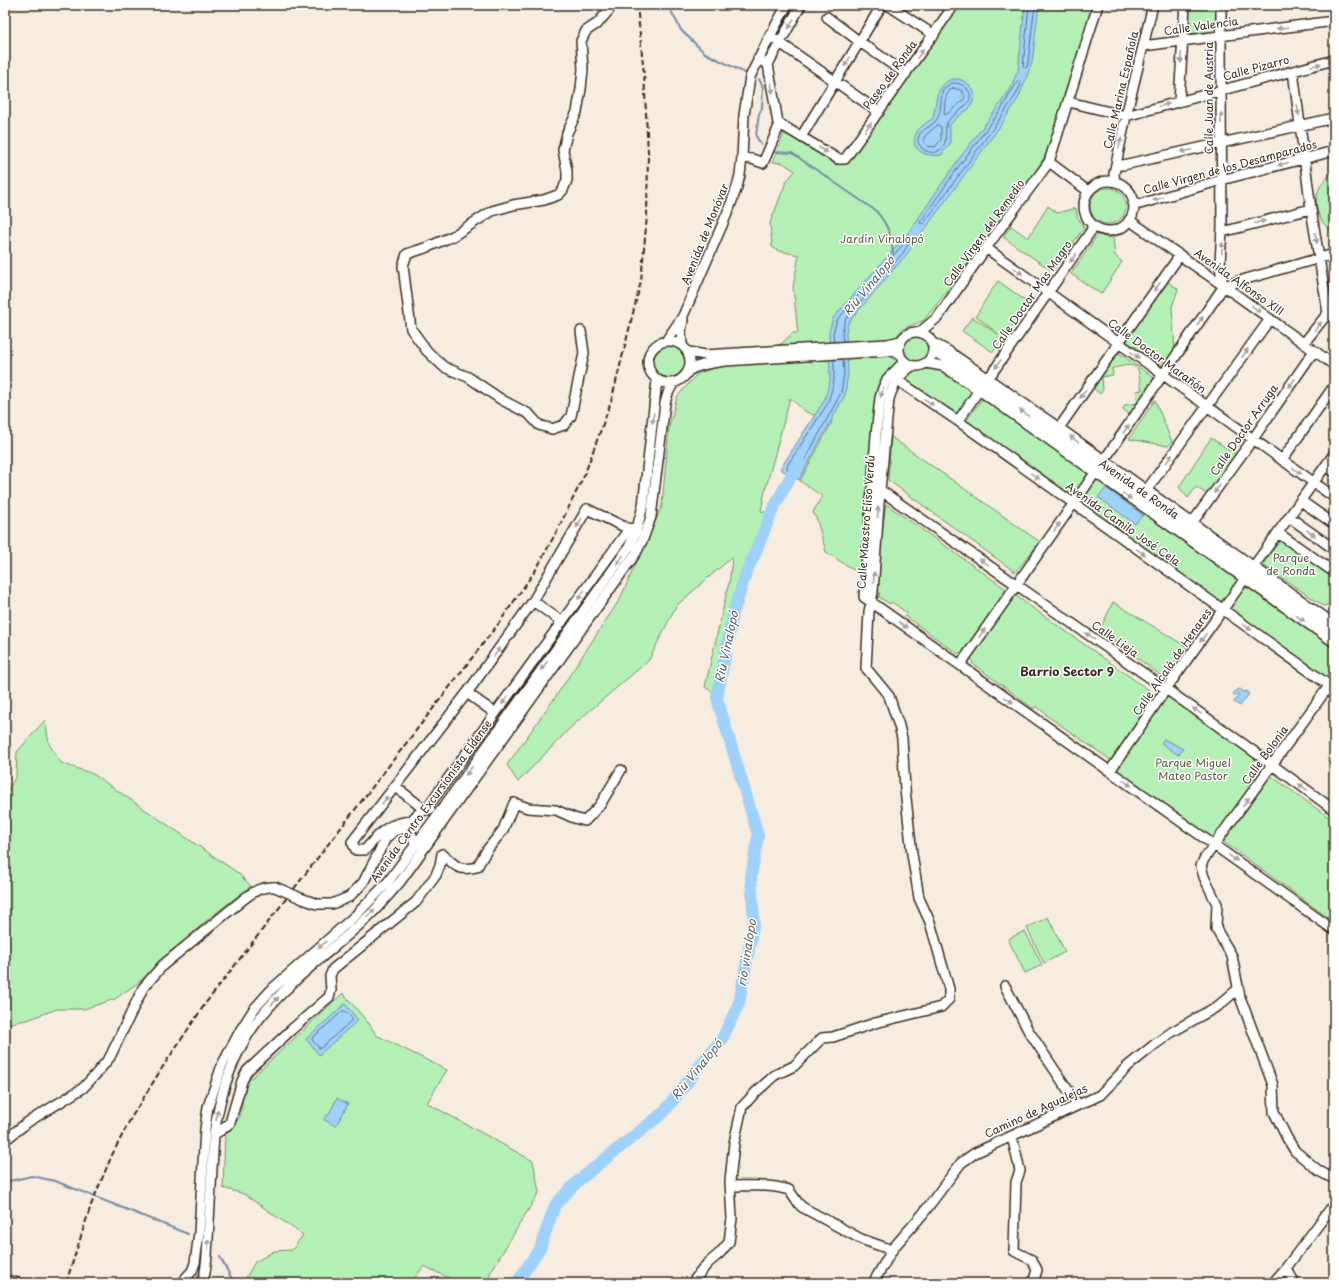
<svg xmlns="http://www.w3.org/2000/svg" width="1339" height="1288" font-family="'Playpen Sans',sans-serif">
	<rect width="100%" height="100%" fill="#f6ecdf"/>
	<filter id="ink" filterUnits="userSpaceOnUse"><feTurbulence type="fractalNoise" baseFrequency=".025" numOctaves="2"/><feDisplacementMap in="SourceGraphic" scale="8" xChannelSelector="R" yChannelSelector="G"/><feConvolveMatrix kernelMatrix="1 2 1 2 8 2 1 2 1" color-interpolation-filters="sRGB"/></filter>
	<g filter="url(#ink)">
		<path fill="#b4f0b5" stroke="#788d6a" d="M959,5H1094L1046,154C1032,179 1014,202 997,225C973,257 949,289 924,320C912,327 905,324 896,337L891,338V356L892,358L897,360L879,388L873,422L860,574L826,552L817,520L813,512L822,496L800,481L832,422L806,412L790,398L765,491L761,511L768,513L733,603L722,651L715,693L705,687L730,578L732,557L676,606L649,660L573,725L518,782L507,765L556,696L620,599L662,506L669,427L677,397L697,374L781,344L793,333H798L793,287L799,255L779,251L772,247L770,223L786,182L795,171L783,163L773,162L784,133L844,165Z
			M1202,7L1216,8L1215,31L1187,34L1190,9H1201Z
			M1334,172V233C1311,218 1310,187 1334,172Z
			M1090 206a18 18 0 1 1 36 0a18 18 0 1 1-36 0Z
			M1048,206L1057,213L1076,208L1077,216L1084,228L1052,271L1003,237L1011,226L1028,238Z
			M1098,234L1105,237L1113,238L1115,256L1122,262L1101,294L1071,274Z
			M998,281L1030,304L993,352L962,331L972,317L998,334L976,316L989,294Z
			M1168,282L1178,289L1172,307L1175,352L1164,367L1126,341Z
			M904 349a12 12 0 1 1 24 0a12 12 0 1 1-24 0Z
			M653 362a16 16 0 1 1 32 0a16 16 0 1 1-32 0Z
			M1119,353L1154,378L1155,380L1130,415L1123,409L1125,405L1138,403L1136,391L1142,390L1138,369C1132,362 1121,367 1112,368L1113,375L1102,377L1103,390L1100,394L1093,388L1117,355Z
			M934,368L945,371L971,391L972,392L957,414H954L905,381L904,378L912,371Z
			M982,399H986L1089,473V476L1074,498L967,423L966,421Z
			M1155,400L1172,442L1168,446L1129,439Z
			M891,437L1040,542L1015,572L888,480Z
			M1211,438L1236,454L1208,495L1196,487L1188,498L1179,487Z
			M1099,480L1239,579L1222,604L1081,504V500L1095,481Z
			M886,504L1160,698L1166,689L1273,765L1267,773L1334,821V834L1328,844L1334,849V922L1220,839L1215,845L1110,771L1115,763L1046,715V714L1036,706L1034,709L972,663L973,661L960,652L958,654L905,616L907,613L892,602L890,604L879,597L880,593L873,592Z
			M1282,538L1334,575V594L1327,605L1324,606L1264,566L1263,564Z
			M1246,586H1247L1334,646C1334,657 1338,674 1327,678L1231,610L1230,608Z
			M1113,602L1187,647L1164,678L1100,630Z
			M45,720L49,744L61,763L93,774L238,873L251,886L207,920L183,942L159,961L142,980L115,999L84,1009H57L27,1020L5,1024V796L16,776L17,752Z
			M1048,917L1065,952L1044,963L1027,928Z
			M1025,931L1042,965L1025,973L1008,939Z
			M343,993L370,1025L376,1035L447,1070L427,1103L533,1161L539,1192L490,1273L489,1283H459L424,1266L411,1283H243L255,1262L274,1251L292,1250L303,1235L244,1194L223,1188L225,1135L240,1117L245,1084Z"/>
		<path fill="#9ed1fc" stroke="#768ea3" d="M1025,5H1039L1032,63L1019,97L1001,125L906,255L848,323L846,333L848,373L845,395L799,480L780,469L824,401L830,381L829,332L833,318L909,232L956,163L997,108L1008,92L1018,71Z
			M951,79H959L966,82L974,91V99L970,108L955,119L950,125V144L941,155C926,158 907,149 917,132C920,126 928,122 933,118C937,100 934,89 951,79Z
			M1106,488L1143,515L1135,524L1098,497Z
			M1240,689L1244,692L1247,691V693L1249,694L1240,706L1234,702L1239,695L1237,694L1236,696L1233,694L1236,691Z
			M1164,739L1183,749L1178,755L1161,743Z
			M345,1004L358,1020L319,1055L306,1039Z
			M337,1098L348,1104L336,1126L324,1120L326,1115L328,1116Z"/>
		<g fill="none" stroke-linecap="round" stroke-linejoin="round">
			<path stroke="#636d77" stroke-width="1" d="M1029,5L1023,66L1025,68L1027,67L1028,62L1035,5
				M1018,81L1021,84L1016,95L997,123L924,223L921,224L920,222L923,218L959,166L1000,111Z
				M952,83C959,83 963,84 968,90C978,104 952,112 947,123C943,133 950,144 938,151C931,156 917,148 918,139C919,129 933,127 937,119C942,111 940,98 943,89Z
				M953,88L961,90C969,99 962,101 955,107C952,110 949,113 945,115L944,113C945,104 944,93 953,88Z
				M938,125L941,127V140L935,147L927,146L923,141L925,136Z
				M834,342L833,333L837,320L906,241H909V243L903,253L845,320L842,333L843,341
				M834,360V381L828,403L787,466V469L796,474L798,473L841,393L844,373L843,359
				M343,1011C347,1011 352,1017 352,1020L321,1048H319L313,1041L312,1039Z"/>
			<path stroke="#768ea3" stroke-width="2" d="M668,5L681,30L705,53L745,73
				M759,79L763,87L762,108L759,114L756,136L761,145
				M774,152L792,153L876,211C888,225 891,234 893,253
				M5,1182L32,1176L55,1181L188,1234
				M220,1257L234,1283"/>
			<path stroke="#9ed1fc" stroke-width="12" d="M518,1283V1281L540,1248L555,1205L579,1180L664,1112L706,1058L722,1039L739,1003L754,922L751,877L758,835L717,698L733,614L747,570L754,556L773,509L799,461"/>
			<g stroke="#3b2a1e" stroke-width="12">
				<path id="minor" d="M888,5L934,35
					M1221,5C1221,78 1221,152 1222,225C1222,245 1217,268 1224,286
					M827,17L860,42L906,74
					M770,36L879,112
					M1143,46L1334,21
					M758,59L768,64L778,123L838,159H845L954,5
					M768,64L801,5
					M1293,71L1311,209L1328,313L1334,317
					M1179,101L1185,5
					M1069,102L1126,116L1334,60
					M801,137L882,5
					M742,158L752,159L763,163L780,124
					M1049,162L1088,191
					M1116,165H1123L1334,118
					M1084 206a25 25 0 1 1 50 0a25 25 0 1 1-50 0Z
					M1115,182L1114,174L1126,116L1153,5
					M1133,203L1140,204L1221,180L1334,151
					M1129,220L1224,286L1334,365
					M1222,232L1311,209
					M986,248L1334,497
					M1224,286L1239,281L1334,254
					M581,331L584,353L571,416L564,425L552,429L539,425L529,414L502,400L468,377L444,367L427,351L411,329L403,266L407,254L428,247L453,236L492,211L513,205L544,200L558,195L563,190L567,180V171L563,150L567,133L577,112L581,89L583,69L581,41L586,31L598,23L609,10L611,5
					M899 349a17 17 0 1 1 34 0a17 17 0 1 1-34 0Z
					M920,332L938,317L986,248L1049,162L1098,5
					M648 362a21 21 0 1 1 42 0a21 21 0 1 1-42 0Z
					M666,341L683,316L729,209L737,187L740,175L742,158L744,115L750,77L770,36L787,5
					M933,343L948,351L1059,428L1334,624
					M1304,343L1328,313L1334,312
					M682,344L681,332L683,320
					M689,352L705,355L887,344L901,341
					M933,352L945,357L1245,568L1334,633
					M904,362L887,379L883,388L880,398L876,435L864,597L1334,930
					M926,363L943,366L979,390L1334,642
					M688,371C700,364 712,363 725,361L888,351H893L899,354
					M988,379L1091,231L1093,225
					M897,380L958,421L1333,688
					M958,421L979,390
					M1059,428L1180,255
					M1282,460L1334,386
					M1326,466L1334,472
					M880,490C1032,596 1185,700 1334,810
					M1146,491L1270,319
					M1301,501L1334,524
					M1289,517L1334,549
					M1192,523L1253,439L1314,351
					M1278,533L1334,572
					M533,601L562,622
					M960,665L1107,456L1224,286
					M1334,679L1204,859L1201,866L1204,877L1217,904L1216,929L1232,956L1240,997L1273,1085L1274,1112L1287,1138L1295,1151L1319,1171L1334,1179
					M467,693L495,713
					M1110,771L1166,689L1334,454
					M396,787L420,806L423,810
					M426,809L629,529L633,528
					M412,821C387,823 381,832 365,850H356L352,842L467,693L533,601L587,509L629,529
					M415,845C414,840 410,832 410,827C411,817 421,810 430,809
					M303,899L317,904H332L349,897L363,883L386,838L394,831L410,827
					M1005,986L1028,1030L1078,1105
					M214,1134L220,1131L230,1123L242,1081L247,1071L291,1030L329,997L331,990L330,976L333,969L416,902L436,875L440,865L442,854C456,865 457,872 477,867L487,850L503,830L514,803L528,808L556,810L574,818L585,821L600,805L621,770
					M1012,1136L1020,1171L1016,1182L1014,1251L1032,1260L1037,1270L1033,1283
					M5,1140L28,1122L83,1088L96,1074L110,1057L143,988L163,965L245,898C255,891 262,886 275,887
					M730,1186C750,1186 770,1184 789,1190L798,1203L802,1207L861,1239L892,1250
					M1286,1268L1295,1283
					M5,1280L18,1283
					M181,1283L192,1271L195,1263L199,1233L205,1129L208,1107L222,1065L240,1031L254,1009L272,989L356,915L388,882L445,805L629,547L636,532L643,506L657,380
					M202,1283L205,1273L207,1256L214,1134C220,1093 233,1052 259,1019C291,978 335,949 372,913C382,903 391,892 400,882L636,553L643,539L651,517L665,403L668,393L674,382
					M692,1283L707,1264L720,1253L729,1242L732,1218L730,1181L734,1143L742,1107L755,1093L775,1075L794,1066L822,1038L833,1037L875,1023L941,1007L949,999V989L930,922L919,898L912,854L905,789L902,738L899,726L889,696L866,668L869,612L873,592L880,490L889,399C893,385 899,375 912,366
					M873,1283L894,1247L922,1215L961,1163L975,1153L1100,1095L1128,1066L1154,1045L1172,1032L1218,1006L1238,989
					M1273,1283L1286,1268L1334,1204"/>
			</g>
			<use href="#minor" stroke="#fff" stroke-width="9"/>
			<path stroke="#3b2a1e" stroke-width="2" stroke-dasharray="6 3" stroke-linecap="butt" d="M66,1283L91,1205L112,1155L131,1118L162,1068L205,1004L499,623L537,568L561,523L584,476L611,402L641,281L647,216L648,153L644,74L637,5"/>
			<g stroke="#3b2a1e" stroke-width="12" stroke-linecap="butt">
				<path id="minor-bridge" d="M275,887L303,899"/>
			</g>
			<use href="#minor-bridge" stroke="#fff" stroke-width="9"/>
		</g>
		<defs><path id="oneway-solid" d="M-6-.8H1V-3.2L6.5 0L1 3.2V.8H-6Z"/></defs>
		<g fill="#a79f9a">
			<use href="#oneway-solid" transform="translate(791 24) rotate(119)"/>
			<use href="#oneway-solid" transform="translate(1282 28) rotate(173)"/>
			<use href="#oneway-solid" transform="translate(920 54) rotate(-55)"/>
			<use href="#oneway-solid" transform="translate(1181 58) rotate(93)"/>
			<use href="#oneway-solid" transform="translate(847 62) rotate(121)"/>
			<use href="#oneway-solid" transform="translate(1316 65) rotate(-15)"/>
			<use href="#oneway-solid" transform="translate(772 88) rotate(81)"/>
			<use href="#oneway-solid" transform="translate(1164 105) rotate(-15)"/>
			<use href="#oneway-solid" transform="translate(1298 110) rotate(82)"/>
			<use href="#oneway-solid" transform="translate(1221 118) rotate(-90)"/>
			<use href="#oneway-solid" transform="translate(868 127) rotate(-54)"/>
			<use href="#oneway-solid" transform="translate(1120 143) rotate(-78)"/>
			<use href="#oneway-solid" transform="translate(823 150) rotate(31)"/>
			<use href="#oneway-solid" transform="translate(1186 151) rotate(168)"/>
			<use href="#oneway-solid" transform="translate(1283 164) rotate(165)"/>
			<use href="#oneway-solid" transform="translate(1158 199) rotate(164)"/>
			<use href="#oneway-solid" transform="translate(1260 222) rotate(-15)"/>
			<use href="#oneway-solid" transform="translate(1316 238) rotate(81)"/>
			<use href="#oneway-solid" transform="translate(1222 248) rotate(-88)"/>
			<use href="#oneway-solid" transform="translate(1073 258) rotate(125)"/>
			<use href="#oneway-solid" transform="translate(1018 271) rotate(36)"/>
			<use href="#oneway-solid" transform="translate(1157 287) rotate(125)"/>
			<use href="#oneway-solid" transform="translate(1256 309) rotate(36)"/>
			<use href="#oneway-solid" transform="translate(1200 321) rotate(-56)"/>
			<use href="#oneway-solid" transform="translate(1318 326) rotate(-51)"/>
			<use href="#oneway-solid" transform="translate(1245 353) rotate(-55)"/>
			<use href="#oneway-solid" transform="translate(1135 355) rotate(36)"/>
			<use href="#oneway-solid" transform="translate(998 364) rotate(125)"/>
			<use href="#oneway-solid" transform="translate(1292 383) rotate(125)"/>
			<use href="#oneway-solid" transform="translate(882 392) rotate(105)"/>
			<use href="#oneway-solid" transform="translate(1083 394) rotate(125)"/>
			<use href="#oneway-solid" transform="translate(929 402) rotate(35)"/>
			<use href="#oneway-solid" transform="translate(1024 413) rotate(-145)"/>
			<use href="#oneway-solid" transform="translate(653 418) rotate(97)"/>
			<use href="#oneway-solid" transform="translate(1126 429) rotate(-56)"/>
			<use href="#oneway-solid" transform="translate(1074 439) rotate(-144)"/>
			<use href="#oneway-solid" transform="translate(1169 459) rotate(-54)"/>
			<use href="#oneway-solid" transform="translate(1297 471) rotate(36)"/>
			<use href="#oneway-solid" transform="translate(1035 476) rotate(35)"/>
			<use href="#oneway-solid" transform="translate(1217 489) rotate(126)"/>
			<use href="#oneway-solid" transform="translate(1127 496) rotate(35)"/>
			<use href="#oneway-solid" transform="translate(878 512) rotate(-86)"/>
			<use href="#oneway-solid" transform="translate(579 523) rotate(120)"/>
			<use href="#oneway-solid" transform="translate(1057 527) rotate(-55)"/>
			<use href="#oneway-solid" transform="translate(1311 533) rotate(35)"/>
			<use href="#oneway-solid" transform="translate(1141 552) rotate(35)"/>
			<use href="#oneway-solid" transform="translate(620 560) rotate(126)"/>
			<use href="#oneway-solid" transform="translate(984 562) rotate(-145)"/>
			<use href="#oneway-solid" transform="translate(874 577) rotate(-87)"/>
			<use href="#oneway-solid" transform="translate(581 595) rotate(126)"/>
			<use href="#oneway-solid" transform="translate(1300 618) rotate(35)"/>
			<use href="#oneway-solid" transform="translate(903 625) rotate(36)"/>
			<use href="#oneway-solid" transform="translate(1247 627) rotate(35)"/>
			<use href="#oneway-solid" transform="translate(982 633) rotate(-55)"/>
			<use href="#oneway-solid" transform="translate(1090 636) rotate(-145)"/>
			<use href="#oneway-solid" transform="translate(1203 638) rotate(126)"/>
			<use href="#oneway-solid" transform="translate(497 652) rotate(-54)"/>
			<use href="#oneway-solid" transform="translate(544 666) rotate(126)"/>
			<use href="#oneway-solid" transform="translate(505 700) rotate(126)"/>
			<use href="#oneway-solid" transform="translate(1009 700) rotate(35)"/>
			<use href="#oneway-solid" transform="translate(1197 711) rotate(-145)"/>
			<use href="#oneway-solid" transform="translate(469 771) rotate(125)"/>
			<use href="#oneway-solid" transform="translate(1127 783) rotate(35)"/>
			<use href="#oneway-solid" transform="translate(1303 787) rotate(-144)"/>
			<use href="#oneway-solid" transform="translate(385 800) rotate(-52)"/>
			<use href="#oneway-solid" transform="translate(1246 802) rotate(-54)"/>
			<use href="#oneway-solid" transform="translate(1233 858) rotate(35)"/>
			<use href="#oneway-solid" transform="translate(371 913) rotate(-44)"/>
			<use href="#oneway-solid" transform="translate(322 945) rotate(139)"/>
			<use href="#oneway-solid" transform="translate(275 1001) rotate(-48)"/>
			<use href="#oneway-solid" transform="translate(217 1115) rotate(-80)"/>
			<use href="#oneway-solid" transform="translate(208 1245) rotate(-87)"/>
		</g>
	</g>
	<g text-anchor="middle" stroke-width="3" stroke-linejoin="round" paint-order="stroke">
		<g font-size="11" fill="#3b2a1e" stroke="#fff">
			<text transform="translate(1201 26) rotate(-8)" y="4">Calle Valencia</text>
			<text transform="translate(1256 68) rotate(-15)" y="4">Calle Pizarro</text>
			<text transform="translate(890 75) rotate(-54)" y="4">Paseo de Ronda</text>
			<text transform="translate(1121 90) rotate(-77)" y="4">Calle Marina Española</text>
			<text transform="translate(1209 98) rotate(-90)" y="4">Calle Juan de Austria</text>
			<text transform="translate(1230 167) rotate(-15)" y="4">Calle Virgen de los Desamparados</text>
			<text transform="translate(984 233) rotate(-54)" y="4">Calle Virgen del Remedio</text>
			<text transform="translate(705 234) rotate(-68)" y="4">Avenida de Monóvar</text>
			<text transform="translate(1239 282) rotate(35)" y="4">Avenida Alfonso XIII</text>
			<text transform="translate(1032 295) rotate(-55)" y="4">Calle Doctor Mas Magro</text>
			<text transform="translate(1157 356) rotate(36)" y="4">Calle Doctor Marañón</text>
			<text transform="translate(1244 430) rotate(-55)" y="4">Calle Doctor Arruga</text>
			<text transform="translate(1139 489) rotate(35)" y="4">Avenida de Ronda</text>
			<text transform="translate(866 522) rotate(-86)" y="4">Calle Maestro Eliso Verdú</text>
			<text transform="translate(1123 524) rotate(35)" y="4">Avenida Camilo José Cela</text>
			<text transform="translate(1115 639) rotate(35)" y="4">Calle Lieja</text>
			<text transform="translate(1172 662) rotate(-55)" y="4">Calle Alcalá de Henares</text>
			<text transform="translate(1265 755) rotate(-54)" y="4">Calle Bolonia</text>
			<text transform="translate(431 801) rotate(-54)" y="4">Avenida Centro Excursionista Eldense</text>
			<text transform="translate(1036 1111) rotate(-25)" y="4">Camino de Agualejas</text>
		</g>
		<g font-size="11" fill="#595c44" stroke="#fff">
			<text x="882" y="243">Jardín Vinalopó</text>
			<text x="1291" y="562">Parque<tspan x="1291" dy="13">de Ronda</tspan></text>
			<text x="1193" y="767">Parque Miguel<tspan x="1193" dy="13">Mateo Pastor</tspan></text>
		</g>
		<g font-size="12" font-style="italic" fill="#595c61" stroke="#fff">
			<text transform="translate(869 286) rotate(-50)" y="4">Riu Vinalopó</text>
			<text transform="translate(727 647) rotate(-78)" y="4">Riu Vinalopó</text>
			<text transform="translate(747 953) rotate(-81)" y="4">rio vinalopo</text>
			<text transform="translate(697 1070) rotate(-51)" y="4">Riu Vinalopó</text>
		</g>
		<g font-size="12" font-weight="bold" fill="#3b2a1e" stroke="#fff">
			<text x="1067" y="676">Barrio Sector 9</text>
		</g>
	</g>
	<rect width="1339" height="1288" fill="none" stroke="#fff" stroke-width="20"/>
	<rect x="10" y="10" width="1319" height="1268" fill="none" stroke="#3b2a1e" stroke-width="1.5" filter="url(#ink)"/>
</svg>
